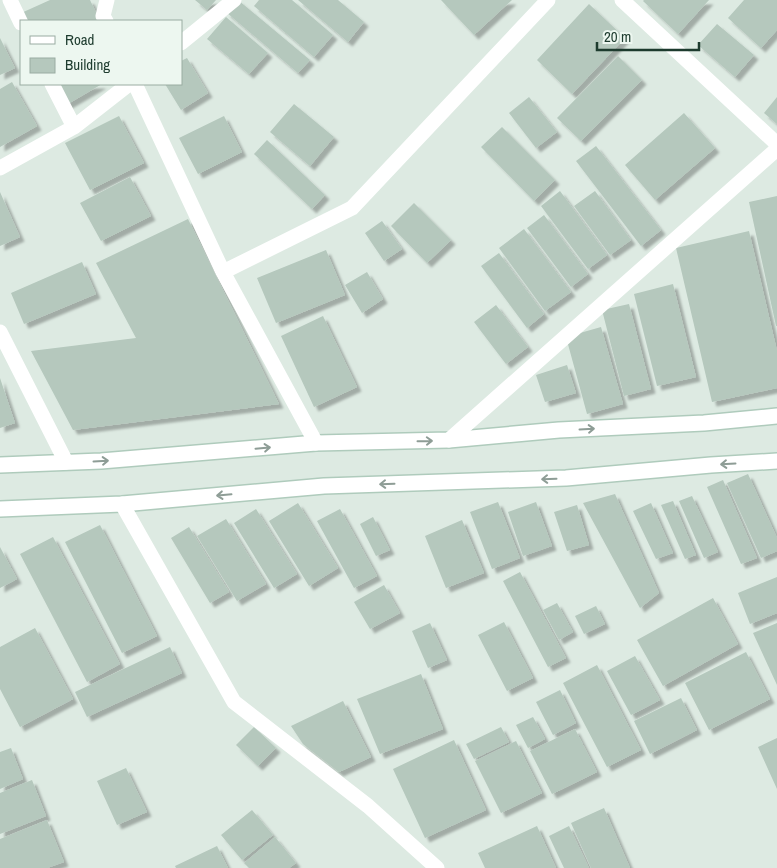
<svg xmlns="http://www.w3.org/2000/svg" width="777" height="868" font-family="'Archivo Narrow',sans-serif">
	<defs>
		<filter id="shadow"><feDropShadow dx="4.5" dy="4.5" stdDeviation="1" flood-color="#0004"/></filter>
	</defs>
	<rect width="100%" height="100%" fill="#ddeae2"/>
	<path fill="#b5c8bd" filter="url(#shadow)" d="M50,0H90L100,21H23L19,14Z
		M195,0H216L207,10Z
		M238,0L310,60L298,73L226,12Z
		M259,0H292L333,35L314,57L254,6Z
		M298,0H338L364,22L348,42Z
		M441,0H512L474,35Z
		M644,0H709L678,34L643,1Z
		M744,0H777V30L761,48L728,18Z
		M589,4L625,38L572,94L537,60Z
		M226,17L268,53L249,74L207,39Z
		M717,24L754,55L735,77L698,45Z
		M0,38L15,68L0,75Z
		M618,56L642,80L581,141L557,118Z
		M187,58L208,93L181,110L165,84H181V61Z
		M12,82L37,126L0,147V89Z
		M55,84H102L66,105Z
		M529,97L557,132L536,148L509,113Z
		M777,97V124L764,113Z
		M294,104L334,137L310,166L270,132Z
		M684,113L715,148L655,200L625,165Z
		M119,116L144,163L90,190L65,143Z
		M224,116L242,152L198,174L179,138Z
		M502,127L555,180L534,201L481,147Z
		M267,140L325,195L312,209L254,154Z
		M596,146L661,230L641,246L576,161Z
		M130,177L151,216L101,241L80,203Z
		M560,191L607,255L588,269L541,206Z
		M595,191L631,240L610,255L574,206Z
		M0,192L20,237L0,246Z
		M777,196V326H776L749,202Z
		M414,203L451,240L427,263L391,226Z
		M544,215L588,274L571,287L527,228Z
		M188,219L279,404L73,430L31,351L136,338L96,263Z
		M382,221L402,249L384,261L365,233Z
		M524,229L571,292L545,311L499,248Z
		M749,231L777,351V388L712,402L676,248Z
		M326,250L345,295L276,323L257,278Z
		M499,253L544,314L527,328L481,266Z
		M82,262L96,294L24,324L11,293Z
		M367,272L383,299L362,313L345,285Z
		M673,284L696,377L657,386L634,294Z
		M629,304L651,389L624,396L602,310Z
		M496,305L528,347L506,364L474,322Z
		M323,316L357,387L314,407L281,336Z
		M601,327L623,404L587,414L566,337Z
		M567,365L576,393L545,402L536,375Z
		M0,378L15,423L0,428Z
		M748,474L777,538V551L761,558L727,483Z
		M723,480L757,558L741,564L707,487Z
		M615,494L659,593L640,608L583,503Z
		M692,496L718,552L704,558L679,501Z
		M673,501L696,555L685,559L661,505Z
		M498,502L520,558L492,569L470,512Z
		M536,502L552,546L523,556L508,512Z
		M298,503L338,568L309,586L269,521Z
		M651,503L673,553L656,559L633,511Z
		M577,505L589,545L567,551L554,512Z
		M256,509L297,574L274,588L234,523Z
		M340,509L377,576L354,588L317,521Z
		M373,517L390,550L376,556L360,524Z
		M226,519L266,584L237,601L197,536Z
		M462,520L484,573L446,588L425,536Z
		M100,525L157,636L122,653L65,542Z
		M189,527L229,592L210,603L171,538Z
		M53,537L120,664L87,682L20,554Z
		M0,547L17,579L0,588Z
		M520,572L566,658L548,667L503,581Z
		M777,577V613L750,624L738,593Z
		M384,585L400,613L370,629L354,602Z
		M713,598L738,644L663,686L637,640Z
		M557,603L573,632L559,640L543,610Z
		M596,606L605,624L584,634L575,616Z
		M504,622L533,678L507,691L478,635Z
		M430,623L447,660L428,668L412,631Z
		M777,623V685L753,633Z
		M35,628L73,699L20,727L0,689V647Z
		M170,647L182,673L87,717L75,692Z
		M746,652L770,699L709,730L685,683Z
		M635,656L660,700L631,715L607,671Z
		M597,665L641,750L607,767L563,683Z
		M421,674L443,729L380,754L357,699Z
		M560,690L576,723L553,735L536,702Z
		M681,698L697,730L650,754L634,721Z
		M343,701L371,757L339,772L303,744L291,726Z
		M533,717L545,739L528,748L516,725Z
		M254,727L276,748L258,766L236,745Z
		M501,727L509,742L474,759L466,744Z
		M575,729L597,772L552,794L530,751Z
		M777,738V789L758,747Z
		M454,740L486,810L425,838L393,769Z
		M516,741L542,793L501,813L475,761Z
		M11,748L23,779L0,789V752Z
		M126,768L147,812L117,825L97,781Z
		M32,780L46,816L0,834V793Z
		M604,808L630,868H591L571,823Z
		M252,810L273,835L242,860L221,835Z
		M47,820L64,862L47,868H0V839Z
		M537,826L556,868H485L478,853Z
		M569,826L589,868H564L549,836Z
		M275,837L296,863L289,868H249L244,863Z
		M217,846L228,868H176L175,866Z"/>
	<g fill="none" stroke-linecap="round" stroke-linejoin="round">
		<g stroke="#afcbbc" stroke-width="18">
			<path id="secondary" d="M0,465L101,461L316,443L449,440L559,430L704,423L777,416
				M0,509L122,504L324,486L566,478L711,465L777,461"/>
		</g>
		<path stroke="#fff" stroke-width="15" d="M10,0L21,23
			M622,0L777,144
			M106,21L103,16L107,0
			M181,43L234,0
			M52,84L74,127
			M135,84L223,272L316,443
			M0,168L74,127L129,84
			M223,272L352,208L548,0
			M0,332L66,462
			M449,440L777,149
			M122,504L234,702L368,806L437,868"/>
		<use href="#secondary" stroke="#fff" stroke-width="15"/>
	</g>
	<defs><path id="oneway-shaft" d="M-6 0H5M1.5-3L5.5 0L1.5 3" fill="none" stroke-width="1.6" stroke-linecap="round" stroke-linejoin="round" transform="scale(1.25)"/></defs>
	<g stroke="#8e9d96">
		<use href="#oneway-shaft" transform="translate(587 429) rotate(-3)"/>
		<use href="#oneway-shaft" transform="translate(425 441) rotate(-1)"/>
		<use href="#oneway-shaft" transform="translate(263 448) rotate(-5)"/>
		<use href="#oneway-shaft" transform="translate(101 461) rotate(-3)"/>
		<use href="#oneway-shaft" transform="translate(728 464) rotate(177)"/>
		<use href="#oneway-shaft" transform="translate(549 479) rotate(178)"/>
		<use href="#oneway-shaft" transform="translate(387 484) rotate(178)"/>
		<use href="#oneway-shaft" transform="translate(224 495) rotate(175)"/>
	</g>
	<rect x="20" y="20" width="162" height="65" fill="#edf7f0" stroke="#9aaca2"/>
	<rect x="30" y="36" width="25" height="8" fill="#ffffff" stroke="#9aaca2"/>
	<text x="65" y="45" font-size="15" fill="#1d3b2e">Road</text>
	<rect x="30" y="58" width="25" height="15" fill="#b5c8bd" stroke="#9aaca2"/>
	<text x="65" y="70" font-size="15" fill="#1d3b2e">Building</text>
	<path d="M597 42v8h102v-8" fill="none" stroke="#1d3b2e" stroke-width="2.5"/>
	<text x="604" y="42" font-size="15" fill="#1d3b2e" stroke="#edf7f0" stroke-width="4" paint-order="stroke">20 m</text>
</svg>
